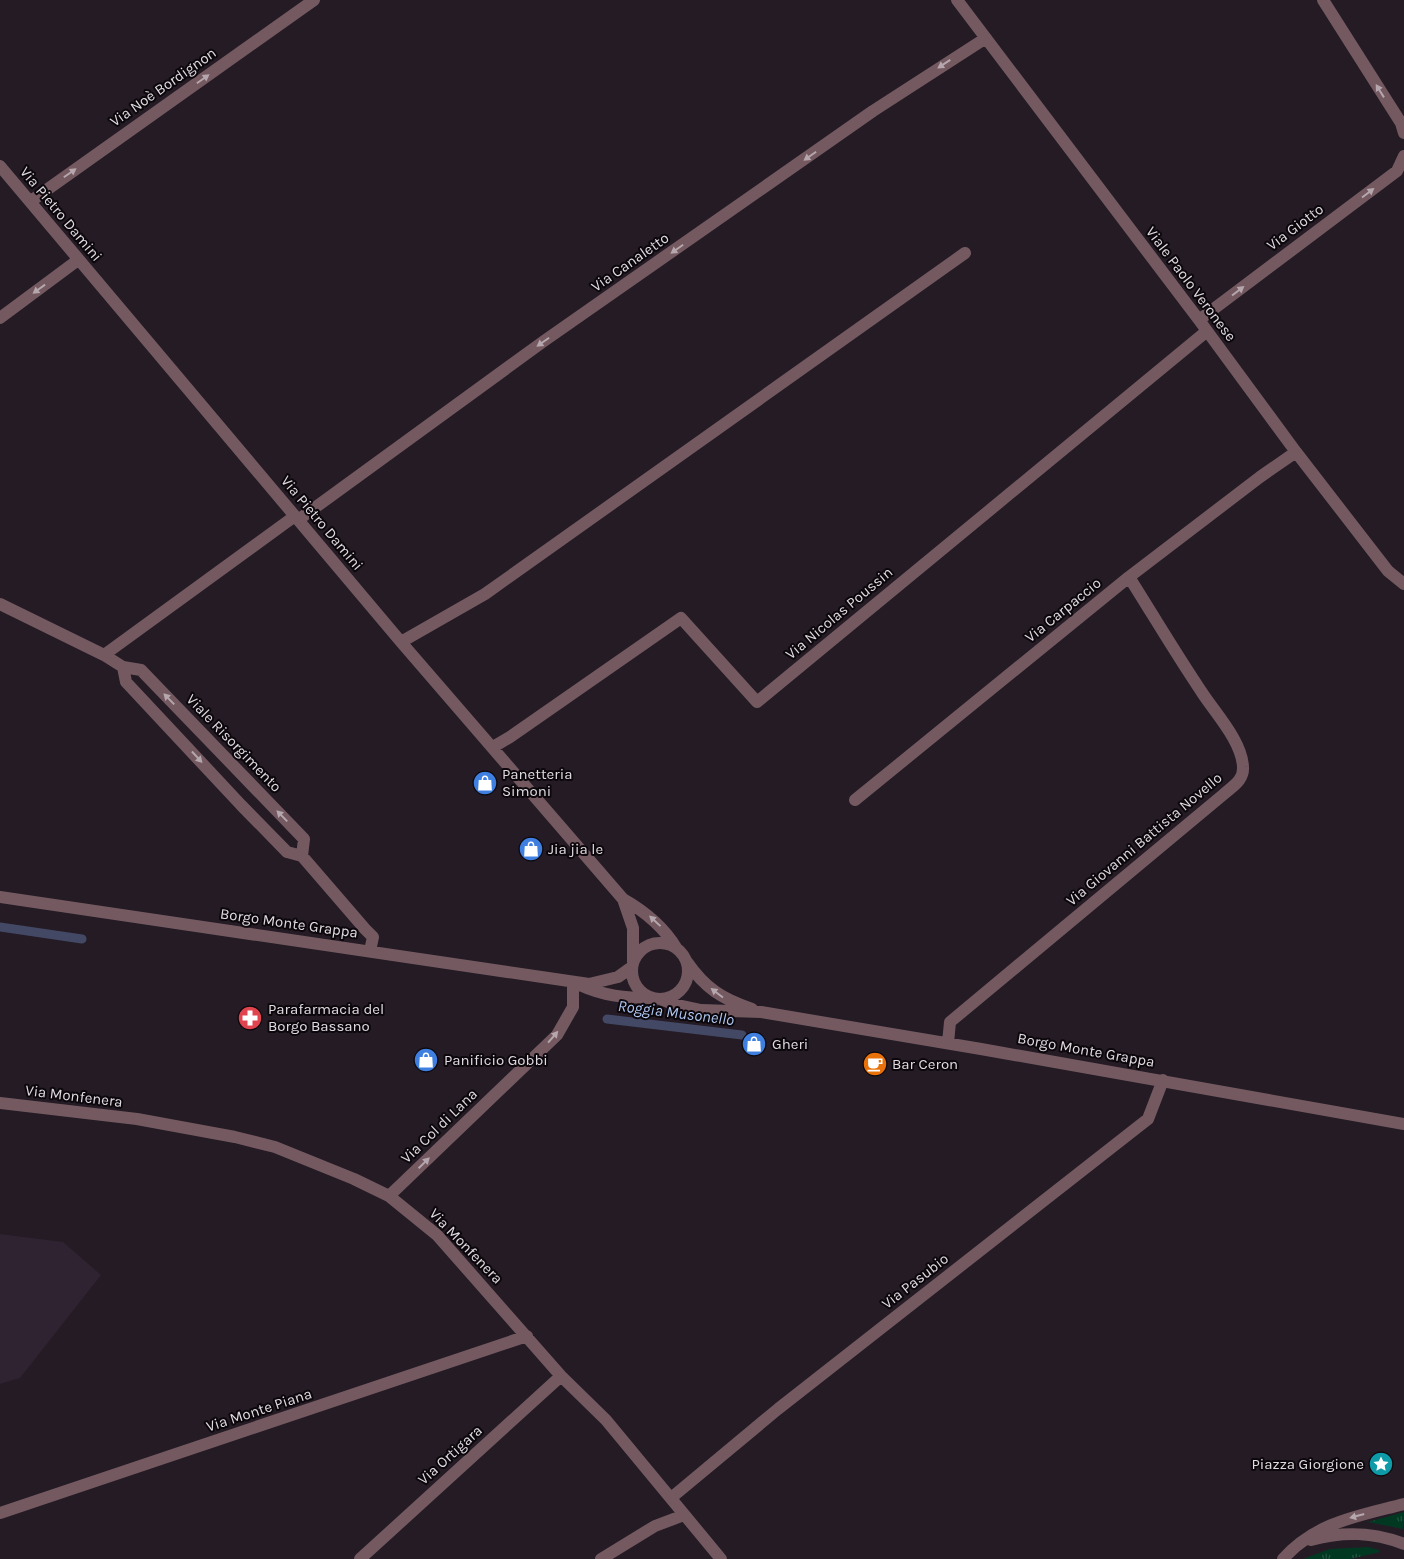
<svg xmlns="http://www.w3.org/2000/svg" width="1404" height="1559" font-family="Karla,sans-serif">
	<defs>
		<pattern id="grass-tufts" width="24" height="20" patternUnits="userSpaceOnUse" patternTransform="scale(1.25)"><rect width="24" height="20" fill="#003822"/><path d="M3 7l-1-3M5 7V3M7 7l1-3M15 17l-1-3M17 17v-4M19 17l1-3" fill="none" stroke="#255442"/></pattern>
	</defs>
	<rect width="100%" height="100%" fill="#241b25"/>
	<path fill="#2f2231" d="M0,1234L63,1242L101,1275L20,1378L0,1384Z"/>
	<path fill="url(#grass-tufts)" d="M1404,1512L1403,1529L1368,1522Z
		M1368,1547L1379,1550L1380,1552L1350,1559H1303L1330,1549Z"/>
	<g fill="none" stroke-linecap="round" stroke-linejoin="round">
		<path stroke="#434864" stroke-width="9" d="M0,927L82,939
			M607,1019L742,1035"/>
		<path stroke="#745a60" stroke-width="12" d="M957,0L1199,320L1296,452L1388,571L1404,584
			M1323,0L1401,123L1404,133
			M0,166L401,642L623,899L633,928V962
			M31,201L314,0
			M0,318L78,260
			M1199,320L1397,171L1404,156
			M298,520L544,341L873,111L986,38
			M0,604L104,655L123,667L141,670L304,839L302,856
			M401,642L485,594L965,253
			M104,655L295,516
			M123,667L126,682L241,805L287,852L302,856L365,929L373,937L370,951
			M493,747L510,737L681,618L757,702L1207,331
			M855,800L1129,577L1260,477L1296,452
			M0,897L589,984L618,977L632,967
			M623,899C646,912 664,927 677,949
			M632 971a28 28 0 1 1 56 0a28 28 0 1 1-56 0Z
			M687,962C705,988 722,999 752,1009
			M580,985C604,996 625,998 651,998
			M660,999L673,1004L701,1010L761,1012L981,1049L1404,1124
			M948,1043L950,1022L1224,794C1233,786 1244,780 1243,767C1242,741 1215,713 1201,691C1176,654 1153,615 1129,577
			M0,1103L137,1119L235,1137L275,1147L354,1179L389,1196L437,1235L561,1376L606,1420L721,1559
			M389,1196L557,1035L573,1007V982
			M671,1498L778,1409L1148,1119L1163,1080
			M0,1513L527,1336
			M1311,1540C1344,1531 1373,1532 1404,1544
			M360,1559L561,1376
			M601,1559L655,1526L684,1515
			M1283,1559C1316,1522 1358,1516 1404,1504"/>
	</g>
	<defs><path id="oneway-solid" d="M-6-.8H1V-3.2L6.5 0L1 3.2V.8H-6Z" transform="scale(1.25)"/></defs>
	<g fill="#b5a7ad">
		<use href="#oneway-solid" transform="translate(944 64) rotate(147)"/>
		<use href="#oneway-solid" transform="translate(203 79) rotate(-35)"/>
		<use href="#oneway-solid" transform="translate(1380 91) rotate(-122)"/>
		<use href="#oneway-solid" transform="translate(810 156) rotate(145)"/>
		<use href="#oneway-solid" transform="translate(70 173) rotate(-35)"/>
		<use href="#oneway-solid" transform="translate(1368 193) rotate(-37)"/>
		<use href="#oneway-solid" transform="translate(677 249) rotate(145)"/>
		<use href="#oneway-solid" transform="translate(39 289) rotate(144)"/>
		<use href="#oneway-solid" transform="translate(1238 291) rotate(-37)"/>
		<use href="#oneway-solid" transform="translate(543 342) rotate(145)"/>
		<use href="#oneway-solid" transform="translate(169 699) rotate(-134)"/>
		<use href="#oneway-solid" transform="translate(197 757) rotate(47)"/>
		<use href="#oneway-solid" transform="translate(282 816) rotate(-134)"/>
		<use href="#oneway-solid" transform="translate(655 921) rotate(-137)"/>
		<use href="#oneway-solid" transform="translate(717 993) rotate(-143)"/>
		<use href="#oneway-solid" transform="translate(553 1037) rotate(-49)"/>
		<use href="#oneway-solid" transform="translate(424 1163) rotate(-44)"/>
		<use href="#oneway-solid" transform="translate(1357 1516) rotate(165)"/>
	</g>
	<defs>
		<g id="shop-disc" transform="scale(1.25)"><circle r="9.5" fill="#3f7fe0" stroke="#0b070b"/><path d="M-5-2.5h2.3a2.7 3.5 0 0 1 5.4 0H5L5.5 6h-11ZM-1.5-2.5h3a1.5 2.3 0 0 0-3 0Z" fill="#fff"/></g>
		<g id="pharmacy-disc" transform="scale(1.25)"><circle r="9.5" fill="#e0444e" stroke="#0b070b"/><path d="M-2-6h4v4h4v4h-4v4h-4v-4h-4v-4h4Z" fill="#fff"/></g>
		<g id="cafe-disc" transform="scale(1.25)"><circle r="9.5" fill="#e8710a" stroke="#0b070b"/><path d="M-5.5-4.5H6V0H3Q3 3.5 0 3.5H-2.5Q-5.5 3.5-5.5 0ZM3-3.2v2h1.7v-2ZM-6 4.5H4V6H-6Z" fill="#fff"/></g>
		<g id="sight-disc" transform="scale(1.25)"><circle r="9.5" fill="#0f9aa8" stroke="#0b070b"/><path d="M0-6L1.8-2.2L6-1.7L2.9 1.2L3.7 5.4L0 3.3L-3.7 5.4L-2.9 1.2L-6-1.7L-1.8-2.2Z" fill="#fff"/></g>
	</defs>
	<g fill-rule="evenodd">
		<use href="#shop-disc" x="485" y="783"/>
		<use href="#shop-disc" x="531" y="849"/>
		<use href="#pharmacy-disc" x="250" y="1018"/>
		<use href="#shop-disc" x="754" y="1044"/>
		<use href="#shop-disc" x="426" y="1060"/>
		<use href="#cafe-disc" x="875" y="1064"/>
		<use href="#sight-disc" x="1381" y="1464"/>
	</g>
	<g text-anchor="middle" stroke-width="4" stroke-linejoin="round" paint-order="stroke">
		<g font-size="15" fill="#e0dae1" stroke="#0b070b">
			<text transform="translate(163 87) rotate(-35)" y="5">Via Noè Bordignon</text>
			<text transform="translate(61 214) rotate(50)" y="5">Via Pietro Damini</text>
			<text transform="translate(1295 227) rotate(-37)" y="5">Via Giotto</text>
			<text transform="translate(630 262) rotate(-35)" y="5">Via Canaletto</text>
			<text transform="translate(1191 284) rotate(53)" y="5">Viale Paolo Veronese</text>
			<text transform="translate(322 523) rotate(50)" y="5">Via Pietro Damini</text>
			<text transform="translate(1063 610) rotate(-39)" y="5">Via Carpaccio</text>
			<text transform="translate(839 613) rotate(-40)" y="5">Via Nicolas Poussin</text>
			<text transform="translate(234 743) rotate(46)" y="5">Viale Risorgimento</text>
			<text transform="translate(1144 839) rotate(-40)" y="5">Via Giovanni Battista Novello</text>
			<text transform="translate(289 923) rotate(8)" y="5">Borgo Monte Grappa</text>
			<text transform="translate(1086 1050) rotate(10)" y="5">Borgo Monte Grappa</text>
			<text transform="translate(74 1096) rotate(7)" y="5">Via Monfenera</text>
			<text transform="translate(439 1126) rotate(-44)" y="5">Via Col di Lana</text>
			<text transform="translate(466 1246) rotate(46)" y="5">Via Monfenera</text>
			<text transform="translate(915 1281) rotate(-38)" y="5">Via Pasubio</text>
			<text transform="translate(259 1410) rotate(-18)" y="5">Via Monte Piana</text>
			<text transform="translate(450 1455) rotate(-42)" y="5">Via Ortigara</text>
		</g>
		<g font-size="15" fill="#e0dae1" stroke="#0b070b" text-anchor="start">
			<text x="502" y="779">Panetteria<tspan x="502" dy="17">Simoni</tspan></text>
			<text x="548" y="854">Jia jia le</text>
			<text x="268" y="1014">Parafarmacia del<tspan x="268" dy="17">Borgo Bassano</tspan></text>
			<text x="772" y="1049">Gheri</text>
			<text x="444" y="1065">Panificio Gobbi</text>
			<text x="892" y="1069">Bar Ceron</text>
			<text x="1364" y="1469" text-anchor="end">Piazza Giorgione</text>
		</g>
		<g font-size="16" font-style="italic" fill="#afc8f2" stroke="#0b070b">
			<text transform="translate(676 1012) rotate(7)" y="6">Roggia Musonello</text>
		</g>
	</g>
</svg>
